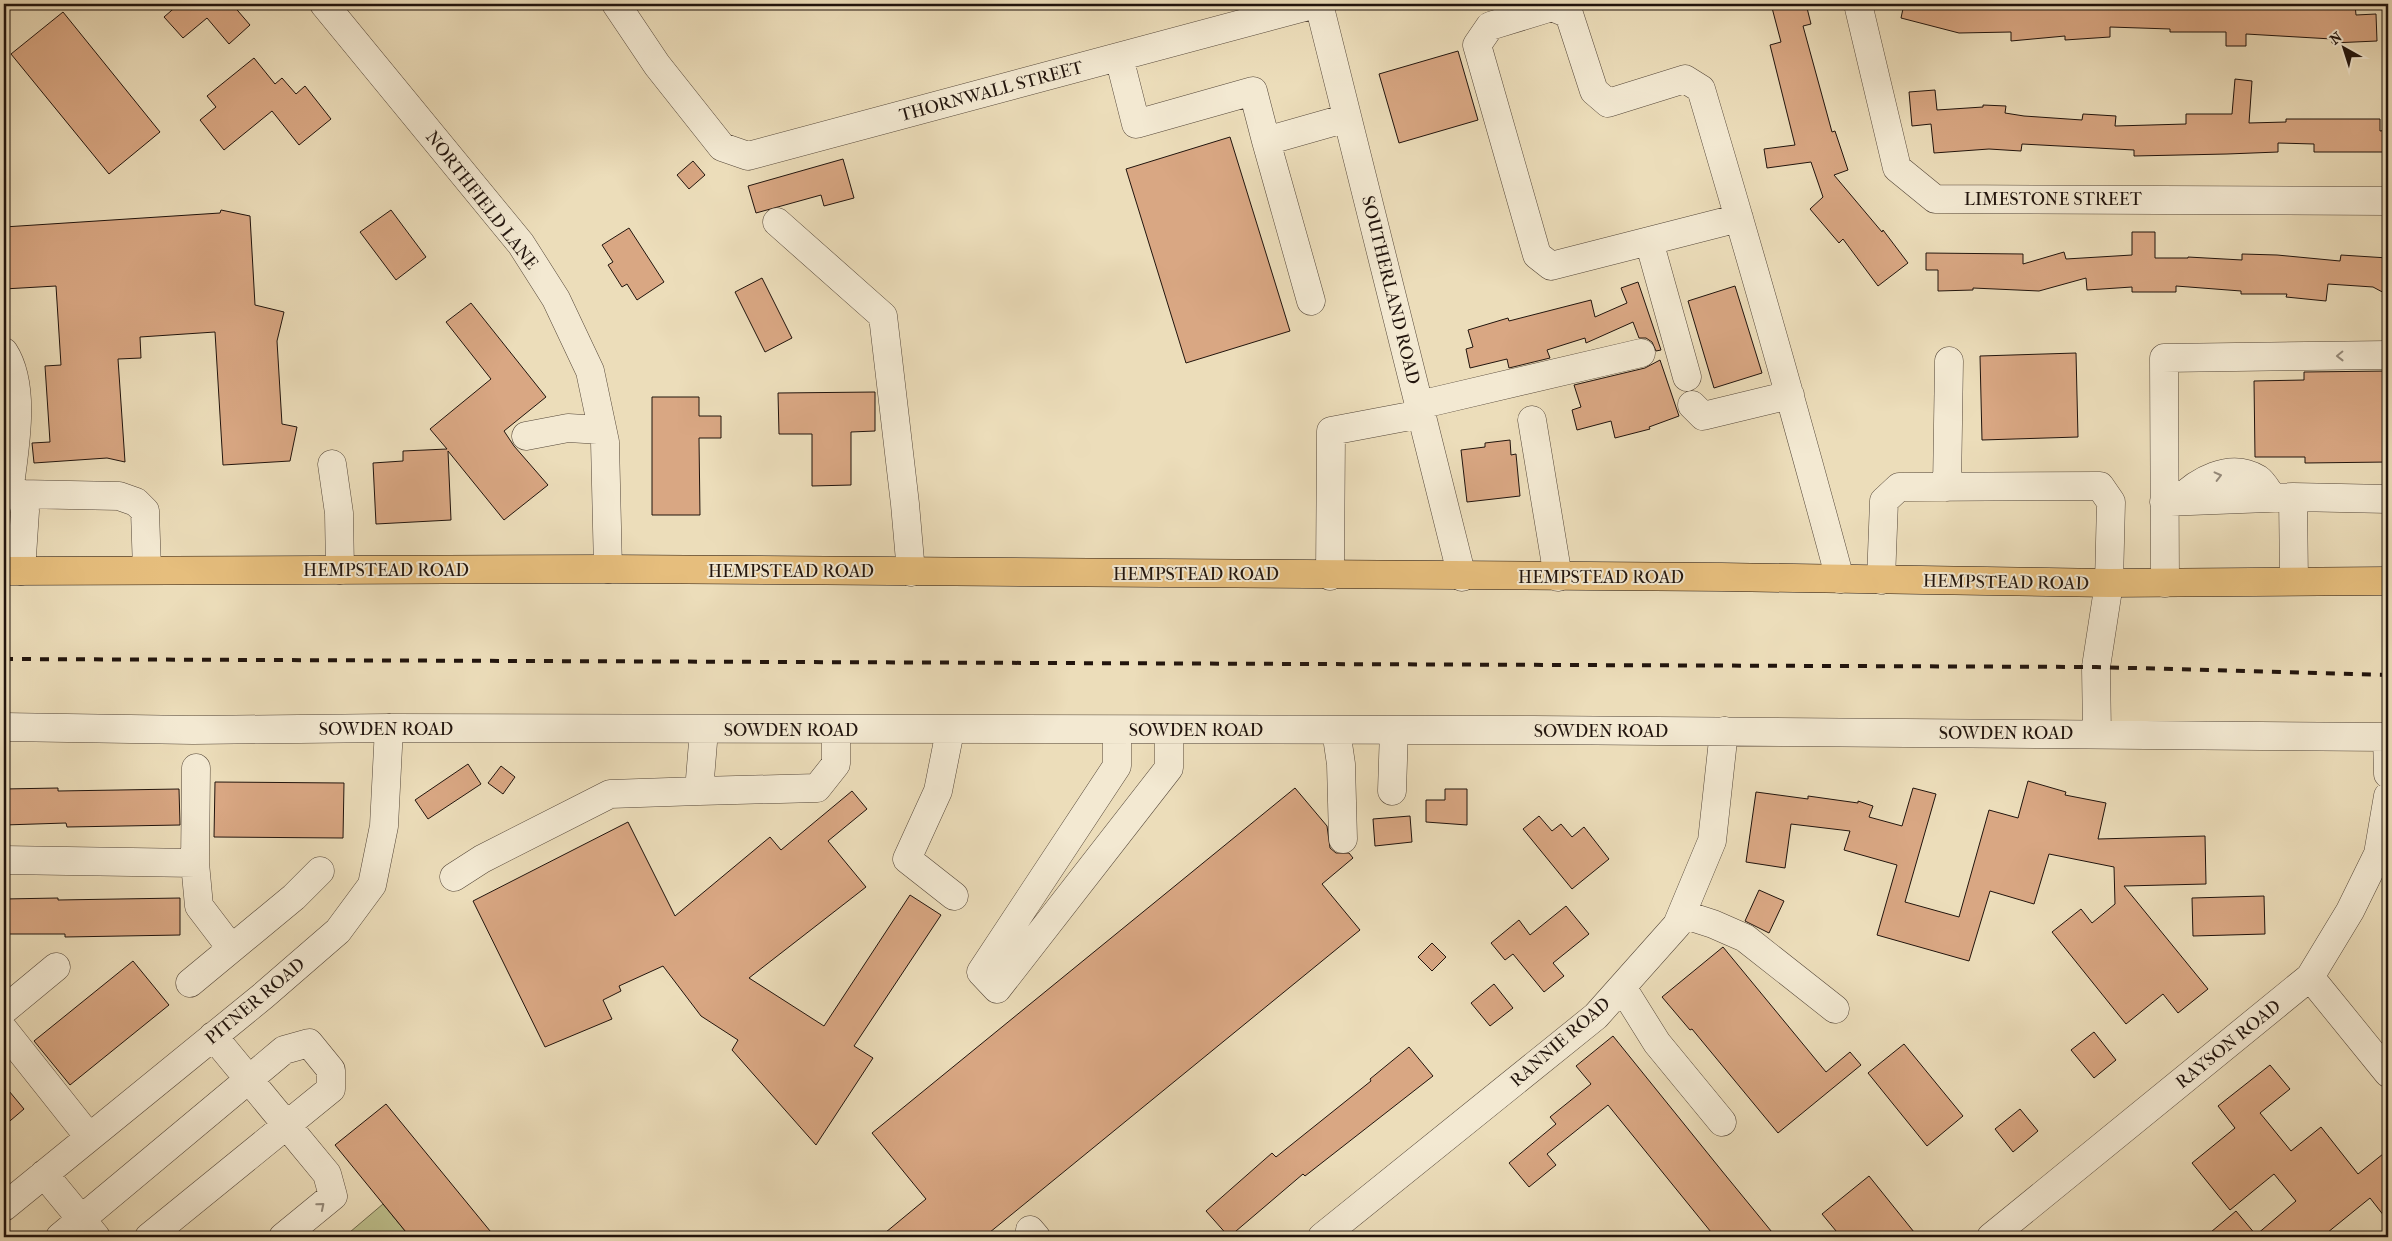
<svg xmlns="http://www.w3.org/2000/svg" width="2392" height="1241" font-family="'IM FELL French Canon',serif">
	<rect width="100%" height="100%" fill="#ecddba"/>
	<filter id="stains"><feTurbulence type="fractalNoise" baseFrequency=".004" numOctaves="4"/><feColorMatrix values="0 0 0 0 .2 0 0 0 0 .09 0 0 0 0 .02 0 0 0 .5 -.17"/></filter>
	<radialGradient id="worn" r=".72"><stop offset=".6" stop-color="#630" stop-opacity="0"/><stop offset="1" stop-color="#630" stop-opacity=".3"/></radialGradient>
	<path fill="#bdbf8c" stroke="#6f6a4c" d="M383,1204L410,1237H354L350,1232Z"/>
	<path fill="#d9a783" stroke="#21140d" d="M179,4H232L250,25L229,44L207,18L183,38L164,17Z
		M1771,4H1806L1811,24L1803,26L1832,132L1835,131L1848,170L1834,175L1882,232L1883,230L1908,263L1878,286L1843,239L1839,243L1810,209L1823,197L1811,162L1767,168L1764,149L1795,145L1770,45L1781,42Z
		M1904,4H2355L2356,15L2376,14L2377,41L2332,43V39L2246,34V46H2226V32H2170V29L2110,27V37L2065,40V36L2011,41V32L1959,33L1901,18Z
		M63,12L160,132L109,174L11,54Z
		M1458,51L1478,120L1399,143L1379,74Z
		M254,58L275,84L282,78L296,94L305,86L331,119L299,145L272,111L224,150L200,120L216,107L207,96Z
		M2235,79L2252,81L2249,123L2286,122V119H2380V131L2388,130V152H2314V144L2278,143V152L2227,154L2134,156V150L2022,144L2021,151L1989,149L1934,153L1931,124L1912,126L1909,92L1935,90L1937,110L1983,107V105L2006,106L2005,113L2024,116L2082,120L2083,114L2116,116L2115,126L2186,124V114H2232Z
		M1230,137L1290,331L1186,363L1126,169Z
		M843,159L854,198L824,206L821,195L756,213L748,186Z
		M693,161L705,175L689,189L677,175Z
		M221,210L250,216L255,305L284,312L277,341L282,424L297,427L290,461L223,465L215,332L140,337L141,358L118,359L125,462L107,458L34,463L32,443L50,442L45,366L61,365L56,286L4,289V227L220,213Z
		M391,210L426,257L396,280L360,232Z
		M629,228L664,282L637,300L627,284L622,287L608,265L613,262L602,245Z
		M2132,232H2155V258H2188V257L2242,260V254L2277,255L2340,261L2341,255L2388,258V295L2373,287L2328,284L2326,301L2286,297L2287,294H2241V291L2176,286V292H2132V287L2087,290L2086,278L2039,291L1973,288V290L1938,291V270H1926V253L2023,254V264L2064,252L2066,259L2132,255Z
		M762,278L792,338L765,352L735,292Z
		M1638,282L1661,350L1656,351L1652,342L1646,338H1639L1633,322L1586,343L1585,338L1547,350L1550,358L1509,368L1507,359L1470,368L1466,349L1473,347L1468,330L1508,318L1509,321L1591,300L1595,317L1627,303L1621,288Z
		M1735,286L1762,373L1714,388L1688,301Z
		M471,303L546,397L504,431L514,446L548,485L504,520L448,451L451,520L376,524L373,463L403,461V451L447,449L430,429L491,379L446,322Z
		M2076,353L2078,437L1982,440L1980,356Z
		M1660,360L1679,416L1649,427L1650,429L1615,438L1611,421L1577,430L1572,410L1581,407L1574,385L1645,368Z
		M2388,371V462L2305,463V457H2255L2254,381L2304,380V372Z
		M875,392V431L851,432V485L812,486V434H779L778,393Z
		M652,397H699V416H721V438H699L700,515H652Z
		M1510,440L1511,455L1516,454L1520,496L1467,502L1461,450L1485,447V443Z
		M468,764L481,784L428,819L415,800Z
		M501,766L515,777L503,794L488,783Z
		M2028,781L2066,792L2065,795L2106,803L2098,839L2205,836L2206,884L2124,886L2208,989L2178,1013L2163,994L2126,1024L2052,932L2081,909L2092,923L2115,904L2114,867L2049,854L2034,904L1990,891L1969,961L1877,935L1897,865L1844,850L1850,831L1791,824L1785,868L1746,862L1756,792L1808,799V796L1858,803V801L1873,806L1869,817L1902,826L1913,788L1936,794L1905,902L1959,917L1989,810L2018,818Z
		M215,782L344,783L343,838L214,837Z
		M58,788V791L179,789L180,825L67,827L66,823L4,825V789Z
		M1295,788L1327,826L1330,848L1336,853H1349L1353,858L1322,884L1360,930L984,1237H880L926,1199L872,1133Z
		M1445,789H1467V825L1426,822V800H1445Z
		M852,791L867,809L828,841L866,887L749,978L824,1026L910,895L941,915L854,1046L873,1058L816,1145L732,1050L738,1040L701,1016L663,966L619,986L621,991L603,1000L612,1019L545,1047L473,901L628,822L675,916L770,837L781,850Z
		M1410,816L1412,842L1375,846L1373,819Z
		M1539,816L1552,831L1561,824L1572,837L1584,827L1609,859L1572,889L1523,829Z
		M1759,890L1784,901L1769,933L1745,921Z
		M2264,896L2265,934L2193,936L2192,898Z
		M58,898V900L180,898V935L65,937V934H4V899Z
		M1566,906L1589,934L1553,963L1564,976L1544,992L1513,954L1505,960L1491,943L1519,920L1530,935Z
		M1432,943L1446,957L1432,971L1418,957Z
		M1723,947L1826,1072L1850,1052L1861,1065L1778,1133L1692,1029L1690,1030L1662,997Z
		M133,961L169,1005L70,1085L34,1041Z
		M1494,984L1513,1008L1490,1026L1471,1003Z
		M2094,1032L2116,1060L2094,1078L2071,1050Z
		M1613,1036L1722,1171L1776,1237H1715L1608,1105L1547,1154L1556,1165L1529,1187L1509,1163L1556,1124L1550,1117L1591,1084L1576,1066Z
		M1904,1044L1963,1116L1927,1146L1868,1073Z
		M1409,1047L1433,1076L1305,1176L1303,1174L1229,1237L1206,1211L1272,1153L1276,1157L1371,1081L1370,1079Z
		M2270,1065L2290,1089L2260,1113L2291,1151L2321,1127L2358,1174L2388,1150V1221L2370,1198L2322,1237H2205L2236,1211L2256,1235L2296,1201L2274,1174L2230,1210L2192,1163L2235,1128L2218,1106Z
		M4,1085L24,1109L4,1126Z
		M386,1104L495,1237H410L335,1145Z
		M2020,1109L2038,1131L2013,1152L1995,1129Z
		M1869,1176L1918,1237H1841L1822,1214Z"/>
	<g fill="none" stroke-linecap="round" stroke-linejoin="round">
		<g stroke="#544638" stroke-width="29">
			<path id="minor" d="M324,4L521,244L556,299L590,371L605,442L608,569
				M616,4L657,65L722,147L748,156L1316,4
				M1319,4L1462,577
				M1858,4L1897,168L1935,199L2388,201
				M1119,57L1136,124L1253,91L1266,141
				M1739,218L1551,266L1537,255L1477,45L1490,26L1552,7L1569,14L1594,91L1608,103L1685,79L1701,89C1749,251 1796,415 1840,579
				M777,222L883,316L905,504L911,572
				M1649,241L1687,377
				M1311,301L1266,141L1347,118
				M4,352C26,386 15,446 10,485
				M1419,405L1641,353
				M1692,405L1703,416L1790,395
				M1532,420L1558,577
				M526,436L568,428L602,430
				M332,464L339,513L340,570
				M8,485L21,494L25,511L21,571
				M1947,487L1949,361
				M21,494L119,496L136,502L145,511L147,570
				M2293,497L2294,581
				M2178,501C2197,481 2230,462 2258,479C2264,483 2268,492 2272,497
				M2164,502L2293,497L2388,499
				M1330,576L1331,431L1421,414
				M1881,580L1884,501L1899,487L2100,486L2111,502L2109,583L2096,667L2097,734
				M2165,583L2164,358L2388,355
				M4,727L193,730L389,728L1534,730L2388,737
				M1117,730V766L981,972L997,989L1169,768V730
				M1336,730L1341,764L1343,839
				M950,731L938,791L907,859L954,896
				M2387,736L2388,774
				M196,768L195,863L199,906L231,948
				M699,791L817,788L836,764V730
				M1392,791L1394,730
				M4,860L195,863
				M454,877L482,859L610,794L699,791L704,730
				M1682,914L1713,924L1745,938L1835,1009
				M2310,977L2388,1073
				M190,983L294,897L320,871
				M1622,987L1657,1043L1722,1122
				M4,1010L56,967
				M4,1030L89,1137
				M213,1036L327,1174L333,1196L283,1237
				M44,1174L96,1237
				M4,1207L263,996L338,931L372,885L384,826L389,728
				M1030,1230L1036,1237
				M60,1237L284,1050L309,1043L331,1070V1089L149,1237
				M1322,1237L1596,1016L1677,925L1712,841L1724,731
				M1991,1237L2310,977L2350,911L2378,854L2388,796"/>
		</g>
		<g stroke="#21140d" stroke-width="29">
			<path id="major" d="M4,571L608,569L1722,577L2109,583L2388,581"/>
		</g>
		<use href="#minor" stroke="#f3e9d2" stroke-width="28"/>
		<use href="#major" stroke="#e6be7d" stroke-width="28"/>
		<path stroke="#21140d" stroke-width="4" stroke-dasharray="9 9" stroke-linecap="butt" d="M4,659L2096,667L2388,675"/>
	</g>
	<defs><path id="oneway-chevron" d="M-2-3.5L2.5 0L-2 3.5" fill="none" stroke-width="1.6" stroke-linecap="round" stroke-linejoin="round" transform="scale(1.25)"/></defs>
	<g stroke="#948979">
		<use href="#oneway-chevron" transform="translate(2340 356) rotate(179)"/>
		<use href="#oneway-chevron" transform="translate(2218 476) rotate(-14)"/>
		<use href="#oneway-chevron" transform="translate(321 1206) rotate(-40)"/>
	</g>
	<g text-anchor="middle" stroke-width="4" stroke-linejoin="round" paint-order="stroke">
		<g font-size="18" fill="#21140d" stroke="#f3e9d2">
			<text transform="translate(991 91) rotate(-15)" y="6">THORNWALL STREET</text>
			<text x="2053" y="205">LIMESTONE STREET</text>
			<text transform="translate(482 200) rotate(52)" y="6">NORTHFIELD LANE</text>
			<text transform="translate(1391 290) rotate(76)" y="6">SOUTHERLAND ROAD</text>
			<text x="386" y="576">HEMPSTEAD ROAD</text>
			<text x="791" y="577">HEMPSTEAD ROAD</text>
			<text x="1196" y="580">HEMPSTEAD ROAD</text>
			<text x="1601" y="583">HEMPSTEAD ROAD</text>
			<text transform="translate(2006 582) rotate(1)" y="6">HEMPSTEAD ROAD</text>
			<text x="386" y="735">SOWDEN ROAD</text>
			<text x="791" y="736">SOWDEN ROAD</text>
			<text x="1196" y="736">SOWDEN ROAD</text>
			<text x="1601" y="737">SOWDEN ROAD</text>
			<text x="2006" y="739">SOWDEN ROAD</text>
			<text transform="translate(255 1001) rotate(-40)" y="6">PITNER ROAD</text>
			<text transform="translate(1560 1042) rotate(-41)" y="6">RANNIE ROAD</text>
			<text transform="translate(2228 1044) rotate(-39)" y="6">RAYSON ROAD</text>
		</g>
	</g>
	<rect width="2392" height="1241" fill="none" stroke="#ecddba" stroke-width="20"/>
	<rect x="5" y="5" width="2382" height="1231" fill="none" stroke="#21140d" stroke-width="2.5"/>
	<rect x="10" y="10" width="2372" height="1221" fill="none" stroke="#21140d"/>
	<g transform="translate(2344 48) rotate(321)" stroke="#f3e9d2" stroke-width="4" paint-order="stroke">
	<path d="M0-4L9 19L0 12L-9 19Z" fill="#21140d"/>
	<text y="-8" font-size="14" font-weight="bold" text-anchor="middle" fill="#21140d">N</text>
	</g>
	<rect width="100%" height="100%" filter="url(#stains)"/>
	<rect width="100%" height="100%" fill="url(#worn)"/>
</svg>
